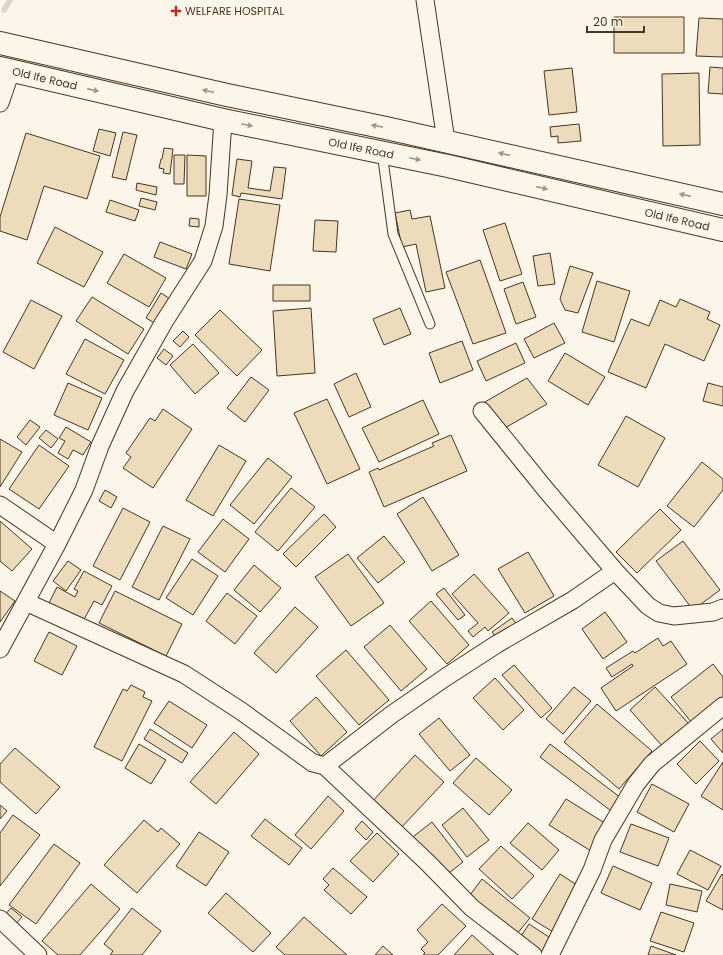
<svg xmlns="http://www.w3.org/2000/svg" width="723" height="955" font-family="Poppins,sans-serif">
	<rect width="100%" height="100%" fill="#fbf6e9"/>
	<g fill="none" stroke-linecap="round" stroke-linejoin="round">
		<path stroke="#dcd4c6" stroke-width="5.5" d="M4,10L10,0"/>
	</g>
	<path fill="#ecdcbc" stroke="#4a3520" d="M614,17H684V53H614Z
		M699,18L723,19V57L696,56Z
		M710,67L723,68V94L708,93Z
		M572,68L577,112L549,115L544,71Z
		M699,73L700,145L663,146L662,74Z
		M579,124L581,141L558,143V136L551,137L550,127Z
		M99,129L116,133L110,156L93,151Z
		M123,132L137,135L126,180L112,177Z
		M26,133L100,156L87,199L44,186L27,240L0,231V217Z
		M164,148L173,149L170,174L163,173L164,169L159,168L161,159H162Z
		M174,155H185L184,184H174Z
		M187,155L206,156V196H187Z
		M237,159L252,161L248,188L270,191L274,167L286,168L282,199L241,193L240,197L232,195Z
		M137,183L157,187L156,195L136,190Z
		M141,198L157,202L155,210L139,206Z
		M239,199L280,205L270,271L229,264Z
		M110,200L139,210L135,221L106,212Z
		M410,210L412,219L430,216L445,288L426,292L416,244L402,247L395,213Z
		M190,218L199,219V227L189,226Z
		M315,220L338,221L336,252L313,251Z
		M505,223L522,274L500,281L483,230Z
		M55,227L103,252L84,287L37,263Z
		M160,242L192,254L186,269L154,257Z
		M550,253L555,284L538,286L533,256Z
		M124,254L166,278L149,307L107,283Z
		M480,260L506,333L473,344L446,272Z
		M570,266L593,273L578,313L565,310L560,299Z
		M597,281L630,291L614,342L582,332Z
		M523,282L536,317L516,324L504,289Z
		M273,285H310V301H273Z
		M161,293L173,301L158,325L146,318Z
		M92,297L144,329L128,354L76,321Z
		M680,299L710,312L707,319L720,325L704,361L665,344L646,388L608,372L631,319L649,326L660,300L676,307Z
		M31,300L62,316L34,369L3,352Z
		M311,308L315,373L277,376L273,311Z
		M400,308L411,334L384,345L373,319Z
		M220,310L262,350L237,376L195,335Z
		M554,323L565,343L534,358L524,339Z
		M183,331L189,337L180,347L173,341Z
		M85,339L124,360L105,394L66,374Z
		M462,341L473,370L440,383L429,353Z
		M516,343L525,363L486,381L477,361Z
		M193,344L219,373L195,394L170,365Z
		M164,349L173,356L166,365L157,358Z
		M565,353L605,377L588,405L548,381Z
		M356,373L371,407L349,417L334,384Z
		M251,377L269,390L245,422L227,408Z
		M527,378L547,404L503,429L483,403Z
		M68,383L102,398L88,430L54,415Z
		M708,383L723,387V406L703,401Z
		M327,399L360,469L327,484L294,413Z
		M423,400L439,434L379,462L362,428Z
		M163,409L192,429L153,488L123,468L131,457L126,453L150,418L155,421Z
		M626,416L665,438L638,487L598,465Z
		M30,420L40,427L26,445L17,437Z
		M66,427L91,442L83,455L73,450L68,459L58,453L65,441L59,438Z
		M46,430L58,439L51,448L39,438Z
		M451,435L467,471L384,507L369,472L378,468L379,470L434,446L432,443Z
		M0,439L22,452L0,487Z
		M39,445L69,466L39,509L9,489Z
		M219,445L246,461L213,516L186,500Z
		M268,458L292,477L254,524L230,505Z
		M702,462L723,479V490L694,527L667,506Z
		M291,488L315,507L278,551L255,532Z
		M105,490L117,497L111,508L99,501Z
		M423,497L459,555L432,571L397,514Z
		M123,508L150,522L120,580L93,566Z
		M660,509L681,530L637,573L616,552Z
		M324,514L336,527L296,567L283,554Z
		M223,519L249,539L225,572L198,552Z
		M0,521L32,549L12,571L0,561Z
		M163,526L190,539L159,600L132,587Z
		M384,536L405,562L378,583L357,558Z
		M683,541L720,590L693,610L656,561Z
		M528,552L554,596L525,613L498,569Z
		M348,554L384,603L351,626L315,577Z
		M192,559L218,576L193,615L166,598Z
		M68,561L81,570L66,591L53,581Z
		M254,565L281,588L260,612L234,590Z
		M84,571L112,586L102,605L94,601L82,623L48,605L57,587L75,597L78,591L74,589Z
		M474,574L509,613L488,631L485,627L473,637L468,631L478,623L452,594Z
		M444,588L465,615L458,620L436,594Z
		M0,591L15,601L0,622Z
		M115,591L182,624L166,656L99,623Z
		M227,593L257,616L235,644L206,621Z
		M431,601L469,645L447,664L409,621Z
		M295,607L318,627L276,673L254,653Z
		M605,612L627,642L603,659L582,629Z
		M512,618L518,626L498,640L492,632Z
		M390,625L427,669L401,691L364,647Z
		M49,632L77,646L62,675L34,661Z
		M658,638L663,646L671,641L687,664L616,711L601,688L633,666L632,664L612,677L606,668L633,651L635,653Z
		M346,650L389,700L359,725L316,676Z
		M713,664L723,677V698L692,723L671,697Z
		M514,665L552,708L541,718L502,675Z
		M495,678L524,710L503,730L473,698Z
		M131,685L145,692L143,697L152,701L122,761L94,747L123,689L127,691Z
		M574,687L591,701L563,734L546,719Z
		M655,687L690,725L664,748L630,710Z
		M316,697L347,732L321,756L290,721Z
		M169,701L207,725L192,748L154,723Z
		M597,704L652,751L619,789L564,742Z
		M439,718L470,755L450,771L419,734Z
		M150,729L188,753L182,763L144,739Z
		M723,729V753L711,739Z
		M234,732L259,754L216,804L190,782Z
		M700,741L719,761L696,784L677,764Z
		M139,744L166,760L151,784L125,768Z
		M550,744L625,801L615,814L540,757Z
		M15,748L60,787L36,814L0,782V764Z
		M415,755L444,782L399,830L370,804Z
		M476,758L512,790L489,815L453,783Z
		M723,762V810L701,796Z
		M652,784L689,804L674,832L637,812Z
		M328,796L344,811L311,849L295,835Z
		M566,799L608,825L591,851L549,825Z
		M0,805L7,811L0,819Z
		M463,808L489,840L467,857L442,825Z
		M13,815L40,835L0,886V833Z
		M265,819L302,848L289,865L251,836Z
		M144,820L158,832L161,828L180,844L137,893L104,865Z
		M362,821L373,832L366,840L355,829Z
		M432,822L463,862L440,880L409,840Z
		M528,823L559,850L542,870L510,843Z
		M631,824L669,838L658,866L620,852Z
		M199,832L229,852L206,886L176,866Z
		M377,833L399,854L373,882L350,861Z
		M54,844L80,863L36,924L9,905Z
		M501,846L534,876L512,899L479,869Z
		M690,850L721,866L708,890L677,874Z
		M613,866L652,883L640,910L601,893Z
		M333,868L367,897L351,914L324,890L329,885L323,879Z
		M560,874L586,891L558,935L532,919Z
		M722,874L723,875V910L706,901Z
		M482,879L530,918L511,941L464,903Z
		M91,884L120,909L80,955H58L42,941Z
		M670,884L702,891L697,912L666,905Z
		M226,893L271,933L253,952L208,913Z
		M442,904L466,926L438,955H423L425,953L421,949L428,942L417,930Z
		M11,908L22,917L13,927L2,918Z
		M132,908L161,931L142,955H110L113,951L104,944Z
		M661,912L694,923L684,952L650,941Z
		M304,917L347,955H285L276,947Z
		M529,924L555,941L546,955H529L515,945Z
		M472,935L494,955H454Z
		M383,946L393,955H375Z
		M651,946L676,955H648Z"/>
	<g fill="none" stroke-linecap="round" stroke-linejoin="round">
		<g stroke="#4a3520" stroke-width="11">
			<path id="service" d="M382,152L393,234L430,324"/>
		</g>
		<g stroke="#4a3520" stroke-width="19">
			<path id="minor" d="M425,0L446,141
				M0,103L11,71
				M482,411L546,490L615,571L648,606L659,613L674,616L713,612L723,608
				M0,505L57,544
				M26,602L184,674L241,711L313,763L325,766L391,715L446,677L497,644L573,600L615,571
				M0,649L57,544L84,490L100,446L125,391L164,322L203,261L214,226L218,195L223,120
				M325,766L427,862L472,908L533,955
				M0,919L38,955
				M550,955L592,870L603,840L636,784L652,764L723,706"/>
		</g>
		<g stroke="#4a3520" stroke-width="24">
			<g id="primary">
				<path d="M0,43L227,95L386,128L723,204"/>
				<path id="s1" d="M0,68L223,120L448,166L723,230"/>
			</g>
		</g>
		<use href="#service" stroke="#fbf6e9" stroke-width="9"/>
		<use href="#minor" stroke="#fbf6e9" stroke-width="17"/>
		<use href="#primary" stroke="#fbf6e9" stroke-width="22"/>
	</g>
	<defs><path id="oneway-solid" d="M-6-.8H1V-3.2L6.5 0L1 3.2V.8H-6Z"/></defs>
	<g fill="#a29684">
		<use href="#oneway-solid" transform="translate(93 90) rotate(13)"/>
		<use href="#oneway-solid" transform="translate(208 91) rotate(-167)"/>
		<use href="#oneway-solid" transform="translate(247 125) rotate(12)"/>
		<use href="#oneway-solid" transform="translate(377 126) rotate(-169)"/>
		<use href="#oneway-solid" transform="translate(504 154) rotate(-167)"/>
		<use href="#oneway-solid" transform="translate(415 159) rotate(12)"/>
		<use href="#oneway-solid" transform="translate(542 188) rotate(13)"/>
		<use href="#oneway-solid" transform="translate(685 195) rotate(-167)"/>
	</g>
	<path fill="#c62828" stroke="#fbf6e9" stroke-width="1.5" d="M174 5h4v4h4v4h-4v4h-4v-4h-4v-4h4z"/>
	<g text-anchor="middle" stroke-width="3" stroke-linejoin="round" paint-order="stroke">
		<g font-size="11" fill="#4a3520" stroke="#fbf6e9" text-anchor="start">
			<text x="185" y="15">WELFARE HOSPITAL</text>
		</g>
		<g font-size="11" fill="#4a3520" stroke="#fbf6e9">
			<text dy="4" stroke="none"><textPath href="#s1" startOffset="46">Old Ife Road</textPath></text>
			<text dy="4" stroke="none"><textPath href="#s1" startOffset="370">Old Ife Road</textPath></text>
			<text dy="4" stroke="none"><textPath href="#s1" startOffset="694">Old Ife Road</textPath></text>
		</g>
	</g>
	<path d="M587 26v6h57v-6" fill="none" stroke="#4a3520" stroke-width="2"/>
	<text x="593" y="26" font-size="12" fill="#4a3520" stroke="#fbf6e9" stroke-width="3" paint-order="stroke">20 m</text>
</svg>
